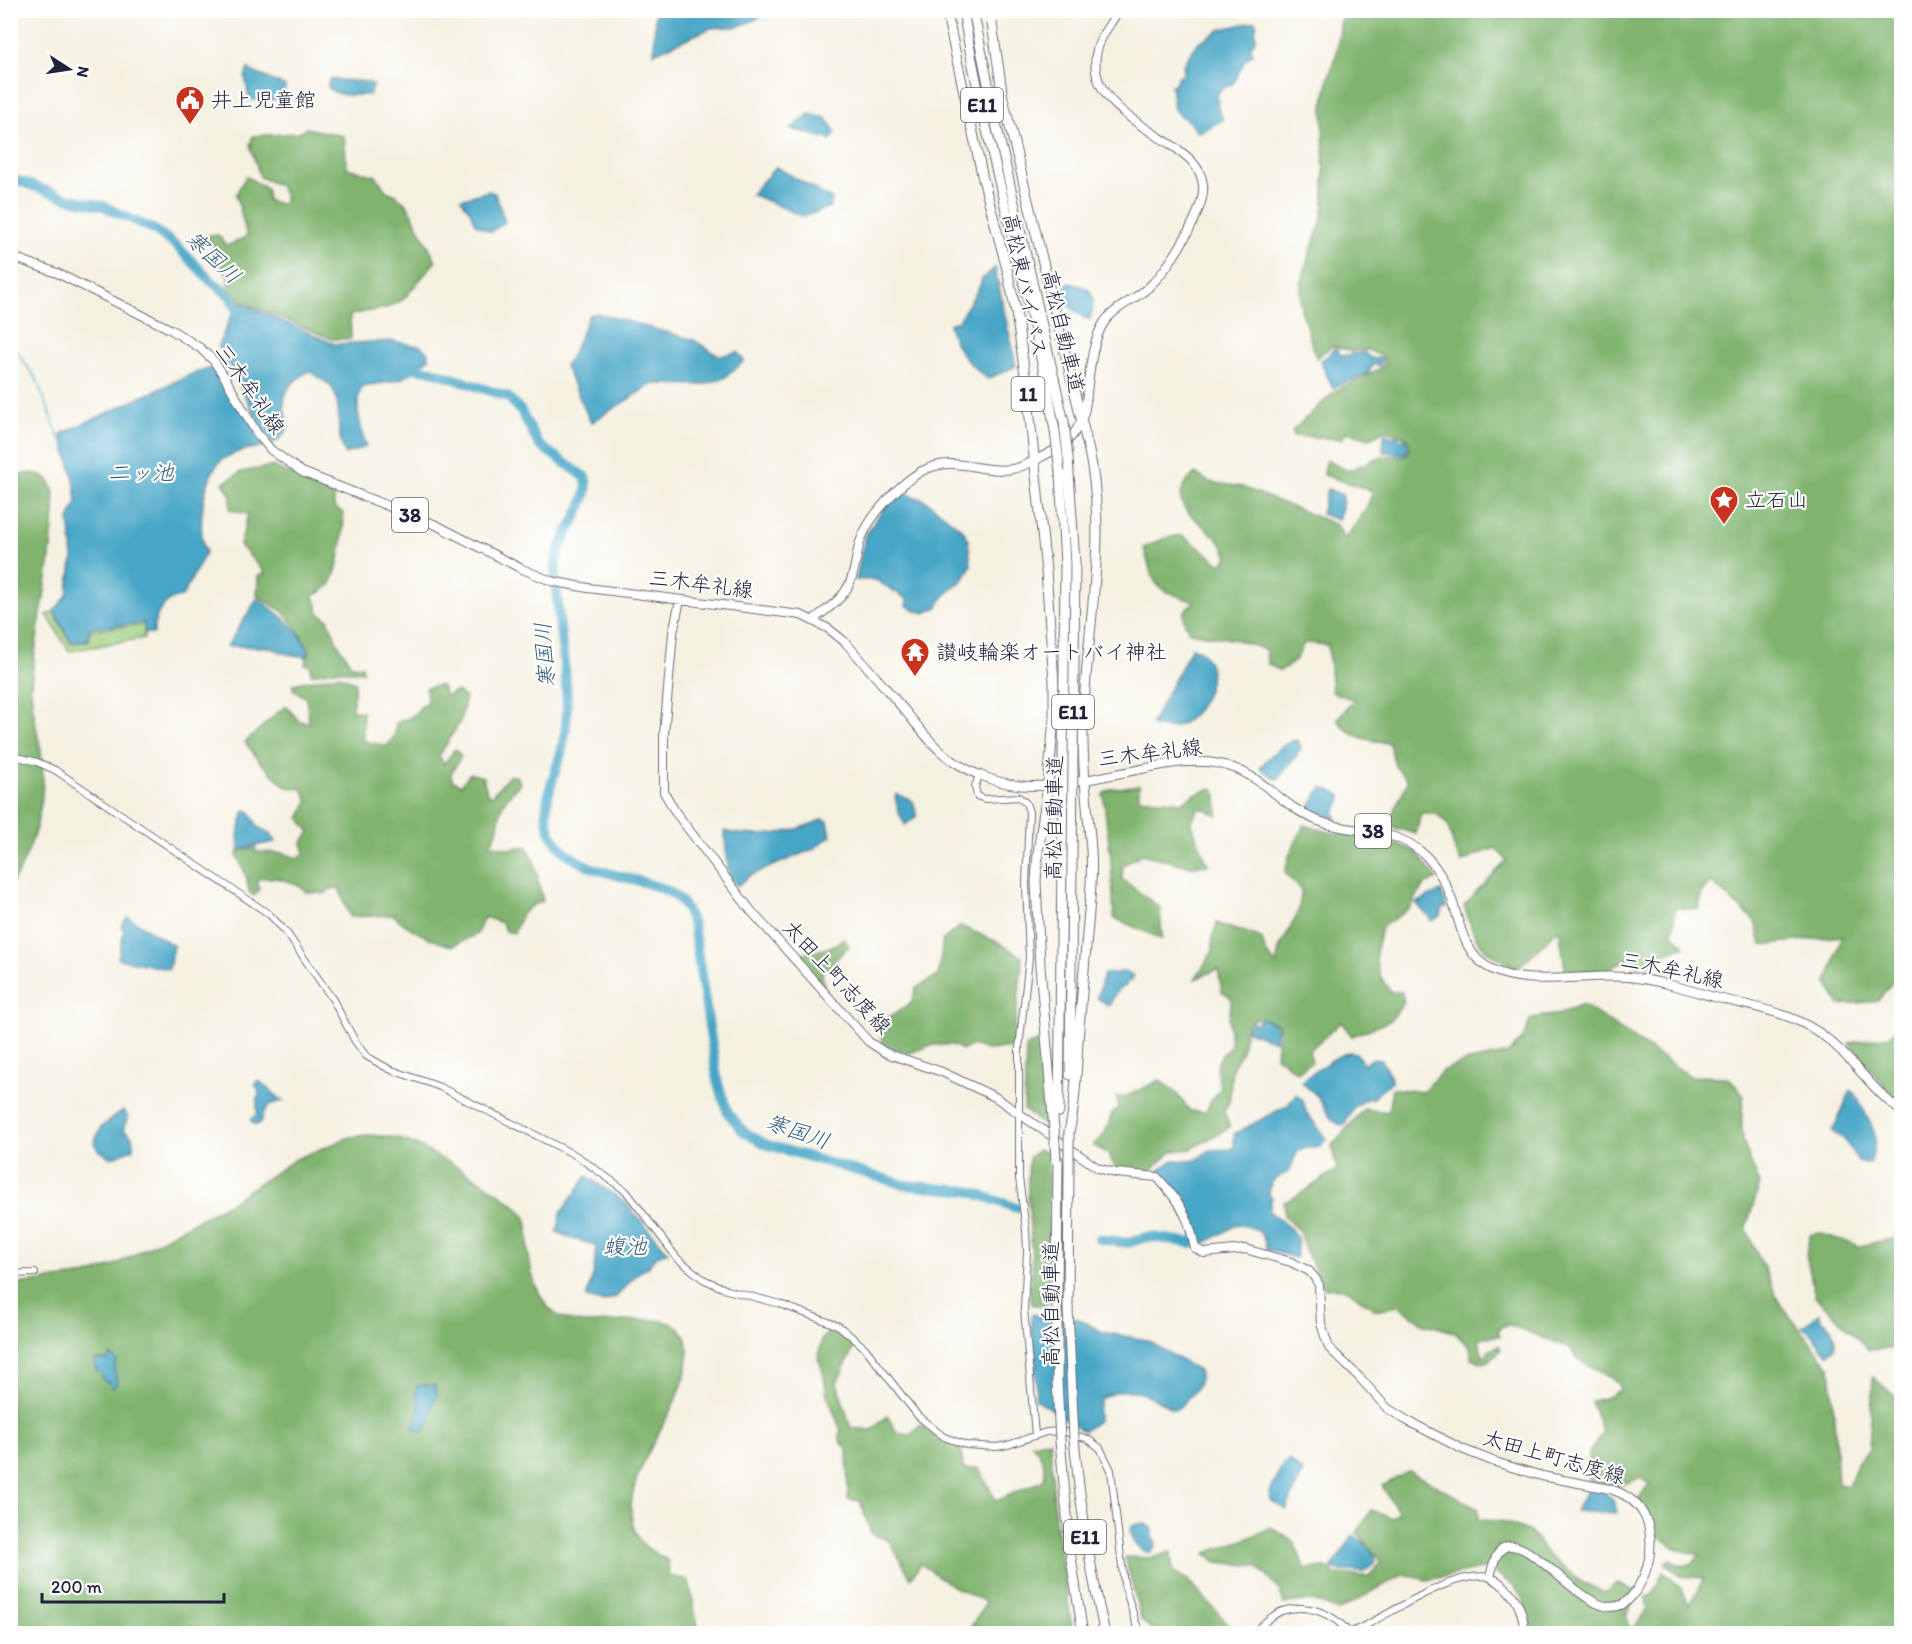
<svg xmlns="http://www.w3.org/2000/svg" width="1912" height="1644" font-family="Itim,'Klee One',sans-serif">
	<rect width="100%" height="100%" fill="#fff"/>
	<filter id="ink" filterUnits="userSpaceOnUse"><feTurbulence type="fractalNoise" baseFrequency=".0167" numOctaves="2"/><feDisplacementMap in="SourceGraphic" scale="12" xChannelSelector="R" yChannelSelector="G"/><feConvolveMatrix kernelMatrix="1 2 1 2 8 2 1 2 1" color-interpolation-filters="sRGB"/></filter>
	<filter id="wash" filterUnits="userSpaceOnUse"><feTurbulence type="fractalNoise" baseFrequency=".008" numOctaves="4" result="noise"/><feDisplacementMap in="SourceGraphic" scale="24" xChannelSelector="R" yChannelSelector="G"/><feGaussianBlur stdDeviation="1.35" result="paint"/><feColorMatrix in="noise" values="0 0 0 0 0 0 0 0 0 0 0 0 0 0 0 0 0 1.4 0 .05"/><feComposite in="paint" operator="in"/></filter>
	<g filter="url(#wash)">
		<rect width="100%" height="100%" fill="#f5f1e1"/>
		<path fill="#a1d280" stroke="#627a5e" stroke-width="1.5" d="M53,612L71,644L89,641L90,630L144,625V638L69,651L47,615Z"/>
		<path fill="#80b46e" stroke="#516b54" stroke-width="1.5" d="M1342,11H1901L1902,974L1897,976L1878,1001L1840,1005L1827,983L1842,936L1761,945L1755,921L1712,883L1702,891L1699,909L1675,908L1673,934L1685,946L1666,953L1653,964L1637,967L1633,957L1607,970L1566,975L1559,929L1518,968C1479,952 1477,944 1464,906L1507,860L1495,848L1461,862L1454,847L1448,825L1437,814L1421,813L1416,834L1387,825L1408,781L1395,766L1389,743C1370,741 1348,737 1337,719L1354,700L1332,692L1328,645L1304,643L1296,660L1280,671L1267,663L1266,650L1237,640L1189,632L1184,621V612L1194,602C1153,587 1156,591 1144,548L1165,538L1182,535L1221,564L1228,556C1225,552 1224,546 1221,543C1202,518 1158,507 1195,473L1209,482L1242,487L1337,525L1345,539L1365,511L1373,491L1324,475L1326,460L1348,471L1382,456H1407L1410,448L1409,438L1385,430L1370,438L1346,432L1342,439L1294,436L1292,431L1335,391L1383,367V356L1367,350L1352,351L1332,346L1316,358L1301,309L1300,291L1305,268L1321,221L1324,205L1323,107L1328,80L1337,52Z
			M306,128L344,136L347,168L376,176L386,191L396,195L408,206L436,261L403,300L386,308L350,315L351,339H332L240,301L228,288V275L218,262L208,235H218L227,246L247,236L236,194L246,176L267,189V200L280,204L286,199L280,186L260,177L250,145L253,136L298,133Z
			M274,466C294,477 315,484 334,497V507L343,513C345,528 339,578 327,588C323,591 318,593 314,596L319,613L328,619L337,642L351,665L362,666L363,672L335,670L311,674V666L305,664L310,650L295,626L282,611L257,596L258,576L265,573L240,545L248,514L230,510L231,495L223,483L241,472Z
			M32,473C39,474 47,476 51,484C56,496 54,512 53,525C50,578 36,631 31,684C31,708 37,729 41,752C48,797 35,847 11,885V476Z
			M338,675L355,682L352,710L363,712V741L387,746L394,737L396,723L411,717L427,701L426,688L441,685L446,696L457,691L465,698L461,720L439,756L444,764L455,749L461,756L451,774L452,780L461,785L470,773L483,777L487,793L491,796L510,775L518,777L520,783C515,790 508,796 504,803C496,818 502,831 490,844L511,849L517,847H527L533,857L543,901C524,907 521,914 514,933L505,931L502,923L484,917L477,934L452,946C429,940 411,931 393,915L350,917L339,888L330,889L325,894L306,892L297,884L277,878H259L257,883L260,888L254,896L249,892L246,875L237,856L238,851L255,848L257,852L283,853L297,858L305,853L302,843L310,832L299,818L308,801L303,789L286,787L260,762L245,742C260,730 271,716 286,706L299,721L309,722L306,698L294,690L292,684Z
			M1139,785V798L1183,802L1195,794L1212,788L1217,795L1218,816L1205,809H1198L1191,823L1208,865L1189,866L1142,854L1123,865L1122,879L1160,908L1162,939L1114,918L1111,858L1103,794L1111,789Z
			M1304,825L1333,833L1364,835L1390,840L1416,852L1437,879L1424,885L1410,908L1381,928C1374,955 1372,969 1391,992H1402L1404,1003L1390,1021L1352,1036L1341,1022L1309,1051L1312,1062L1297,1072L1276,1056L1279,1024C1247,1011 1247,1021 1242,1050C1240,1057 1233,1063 1232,1071C1229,1084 1233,1100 1224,1112L1230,1127L1191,1149L1173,1151L1148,1173L1116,1169L1108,1154L1093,1145L1104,1135L1113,1111L1119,1108L1116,1097L1127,1096L1160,1080L1178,1095L1190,1111L1206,1112L1210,1103L1221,1088C1215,1070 1214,1059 1230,1047C1231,1038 1229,1031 1229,1022C1229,1013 1232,1006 1231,997L1222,992L1218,969L1195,979L1213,951L1212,938L1217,923C1231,931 1248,930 1262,939L1265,951L1276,965L1279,949L1298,913L1302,890L1291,880L1285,872L1289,856Z
			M960,926L998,942L1022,957C1021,988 1015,1017 1013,1048L987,1050L972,1045L963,1050L952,1045H931L910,1053L883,1046L880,1030L888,1018L912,1002L916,988L938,976L943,940Z
			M843,938L849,946L822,973L824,986L822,987L794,954C810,953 832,950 843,938Z
			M1582,1004L1690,1076L1728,1077L1744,1095C1738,1134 1743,1148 1760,1183L1746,1228L1780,1304L1830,1367L1833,1401L1838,1484L1849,1486L1858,1461L1869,1450L1873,1377L1898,1399L1901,1406V1633H1528C1526,1592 1522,1590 1487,1568L1427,1580L1404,1574L1338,1611C1320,1600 1304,1599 1284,1604L1279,1589L1257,1566L1216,1562L1206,1553L1249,1538L1271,1527L1294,1542L1305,1569L1325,1567L1336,1575L1369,1576L1382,1562L1357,1533L1371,1510L1391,1518L1399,1513L1382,1486L1409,1471L1478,1508V1520L1501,1521L1531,1532L1548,1555L1583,1583L1605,1592L1617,1583L1640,1593C1628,1607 1622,1612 1632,1630L1648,1610L1646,1599L1653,1594L1663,1571L1682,1589L1689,1605L1704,1578L1680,1576L1665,1563L1670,1560C1683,1568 1691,1568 1700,1554L1688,1553L1676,1548L1655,1533L1646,1511L1638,1499L1649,1484L1640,1478L1616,1487L1588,1481L1589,1453L1603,1433L1591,1401L1605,1398L1620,1390L1618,1382L1578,1360L1570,1348L1507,1324L1498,1329L1500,1336L1483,1337L1478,1341L1482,1352V1357L1487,1355L1488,1350L1499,1345L1501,1349L1490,1360L1483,1363L1471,1358V1349L1454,1332L1422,1323L1399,1306L1375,1310L1347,1289L1324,1288L1304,1247L1299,1231L1284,1216V1202C1304,1194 1318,1180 1337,1170L1332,1145L1364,1109L1388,1112L1392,1088L1423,1092L1442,1071L1464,1062L1509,1053L1524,1037L1531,1018L1560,1014Z
			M1901,1024V1100L1884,1086L1849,1043L1890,1036Z
			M1040,1041L1047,1128L1024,1110L1026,1046Z
			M368,1135C380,1136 392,1136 403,1140C425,1147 522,1200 527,1221C530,1232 527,1246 529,1257C531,1275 538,1298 552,1311C585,1344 676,1293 687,1343C700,1402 603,1480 639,1539C646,1550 657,1553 668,1561L669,1576L685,1579L689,1582L699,1633L11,1634V1285L87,1275L113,1266L229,1203L296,1159L350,1137Z
			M1038,1150L1048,1153L1049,1262V1298L1046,1306L1033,1305C1027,1295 1032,1279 1032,1267C1032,1231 1025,1194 1029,1158Z
			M1819,1233L1860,1246L1899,1237L1901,1240V1348L1869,1350L1815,1296L1806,1254L1810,1235Z
			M832,1328L855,1345L837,1383L851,1428L872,1430L887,1416L897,1432L911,1434L920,1424L944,1443L962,1450L963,1469L979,1468L996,1501L1044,1480C1047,1466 1041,1454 1032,1444L1050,1440L1055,1520L1073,1633H967L986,1602L954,1587L921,1564L911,1578L889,1541L871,1533L860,1501L848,1499L847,1449L840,1441V1428L827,1395L823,1371L818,1358L822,1339Z
			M1171,1552L1173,1572L1188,1580L1236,1633H1155L1141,1619L1125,1557L1152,1558Z"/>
		<path fill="#47a6c6" stroke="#346480" stroke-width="1.5" d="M655,11V10L769,11L755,20L736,27L711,28L654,53Z
			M1255,21L1257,24L1255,33L1256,38L1250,48L1253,54L1245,60L1234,83L1221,89L1217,95L1218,108L1223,120C1213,124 1207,131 1196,132C1192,121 1182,118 1175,111C1172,107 1172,91 1171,85H1174L1178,76L1182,75L1184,70L1183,65L1197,43L1222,29Z
			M248,68L253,72L285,86L284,95L274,100H249L245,77Z
			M329,79L368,82L374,85L369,95C356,95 337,98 328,87Z
			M809,114L826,118L836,132L831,140L791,129Z
			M776,167L832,199L830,207L804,217L751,194Z
			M488,191L495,193L505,222L491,232L475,224L470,211L461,199Z
			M995,268L1016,366L988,379C968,364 954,349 949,324L958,321L979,288L982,279Z
			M1068,283C1094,287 1097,294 1090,320L1083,317L1058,297V295Z
			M240,303L335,344L392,341L420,346L428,352L429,358C403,383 397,381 363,386C352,403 362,429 366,447L345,454C334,432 343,406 332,388C327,380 316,377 309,371C292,381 281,391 285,412C286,416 288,422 288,426C287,434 279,439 273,444L265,435L235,376L218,346L232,314Z
			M597,313L694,340L719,356L738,352L744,361L724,378L703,385L652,384L591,423L565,366C576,350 581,332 589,315Z
			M1333,349L1338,350L1339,354L1350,356L1351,353L1355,354L1364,352L1369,357L1375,359L1377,357L1381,358L1380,366L1374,364L1368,373L1333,388L1320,361L1328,356Z
			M215,367L266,446C251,449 234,451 222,460C203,475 196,531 206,552L182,597C164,598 153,616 154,634L145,633L144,623L89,628L88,640L71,642L54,611L67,595L73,557L69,519L77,502L74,479L61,434L194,373Z
			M1384,434L1391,437L1397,436L1401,439L1407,438L1408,448L1406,454L1383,452Z
			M903,489L910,495L925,500L964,531L968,540L971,565L964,579L943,597L938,607L925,613L916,611L906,605L907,599L876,580H856L865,535L885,507Z
			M1327,489L1343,495L1342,508L1338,520L1321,514Z
			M257,599C272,608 309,636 308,654L306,657L287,654L268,647L227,646Z
			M1192,647C1231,660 1202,723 1171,728C1166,729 1158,727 1153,726L1151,724Z
			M1295,740L1299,741L1301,750H1297V755L1279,778L1275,779L1260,768C1268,757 1282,744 1295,740Z
			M1322,787L1341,795V801L1334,813L1337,818L1311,812L1309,808Z
			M897,794L913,801L917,815L914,819L905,825L898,811L895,796Z
			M245,810L249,811L259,828L272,834L273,838L276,840L275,842L239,849L238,834Z
			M823,819L828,821L831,836L813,849L749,876L737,886L729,876L724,831C757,839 792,834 823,819Z
			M1441,891L1447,908H1443L1440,916L1432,921L1416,903Z
			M128,917L173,945L169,969L118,959L124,931L121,926Z
			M1124,972L1133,975L1132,982L1128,980L1126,986L1118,989L1109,1006L1097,998L1104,974Z
			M1263,1018L1277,1025L1275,1041L1247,1031V1027L1250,1026L1252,1022L1256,1023Z
			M1349,1052L1356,1053L1363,1064L1372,1059L1381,1060L1391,1078V1082L1373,1098L1366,1099L1354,1107L1344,1126C1329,1123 1325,1107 1317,1096C1312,1091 1307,1087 1301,1082C1317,1070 1331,1058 1349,1052Z
			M258,1080L283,1101L269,1105L263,1114L260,1123L256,1125L250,1120L257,1114V1098L259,1096L258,1088L255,1085Z
			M1851,1090L1856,1094C1869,1126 1882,1127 1870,1164L1858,1161L1844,1139L1832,1132Z
			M1296,1094L1303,1100L1306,1112L1327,1139L1320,1146L1298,1150C1295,1156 1293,1164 1290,1169C1280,1181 1271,1174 1268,1194L1272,1197L1269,1211L1291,1229L1298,1240L1296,1258L1266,1250C1265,1231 1254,1227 1238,1224L1200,1246L1196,1245L1192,1233L1196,1227L1190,1213L1158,1171L1173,1160C1192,1160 1194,1165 1208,1150L1229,1149L1234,1147V1134L1288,1105Z
			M123,1110L128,1117L124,1127L125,1131C133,1134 134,1142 133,1149L111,1158L100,1151L94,1143L101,1127Z
			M587,1176L625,1202L668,1252L655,1257L649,1266L638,1273L616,1297L603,1302L586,1298L594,1271L596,1245L573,1239L557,1232L561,1213Z
			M1034,1314L1050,1319L1071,1317L1079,1319L1102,1332L1147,1340L1199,1371C1205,1385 1186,1400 1177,1409H1173C1147,1394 1129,1382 1101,1399L1098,1410V1421L1084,1431C1066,1423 1053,1407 1035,1399L1036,1381L1031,1316Z
			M1819,1314L1822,1321C1834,1325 1835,1338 1835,1348L1828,1354C1818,1346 1814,1333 1802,1327Z
			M111,1355L117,1361C112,1369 117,1376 117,1385L112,1388L110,1384L103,1380L101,1373L97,1372V1369L95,1368L96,1364L93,1360H108Z
			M418,1385H435L437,1396L434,1399L429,1422L423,1432L414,1430V1427L419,1408L417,1395L415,1394Z
			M1289,1460L1303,1472L1286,1510L1272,1501L1269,1495L1283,1464Z
			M1588,1489C1603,1491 1615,1495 1617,1512L1615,1514L1575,1511Z
			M1144,1523L1151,1528L1156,1545L1150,1553C1138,1551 1132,1541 1130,1529L1134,1525Z
			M1353,1535C1362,1542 1376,1549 1376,1562L1363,1572C1352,1570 1342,1573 1331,1569Z"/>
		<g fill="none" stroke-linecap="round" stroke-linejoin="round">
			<path stroke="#47a6c6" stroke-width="1.5" d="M10,342L37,380L59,438L62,440"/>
			<path stroke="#47a6c6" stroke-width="10" d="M10,178L67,198L103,206L155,230L178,247L211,281L230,296L242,321
				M406,367L432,371L508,397L521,411L539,445L585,477C595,498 559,538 556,561C554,576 556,592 558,607C561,648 571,693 565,735C562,760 543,795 547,819C555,865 605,872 643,882C652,885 665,888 673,894C683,901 688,913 693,924L718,1084L728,1113L743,1131L765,1144L905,1185L969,1191L1017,1208
				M1099,1239L1128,1243L1146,1237H1153L1191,1243L1201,1238"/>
		</g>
	</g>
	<g filter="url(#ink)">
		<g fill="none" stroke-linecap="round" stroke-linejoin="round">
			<g stroke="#6c6a75" stroke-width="8">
				<path id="minor" d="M10,755L37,762L55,770L269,914L286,932L333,1000L355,1041L366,1056L389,1069L440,1087L577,1156L626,1191L677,1258L703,1279L727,1290L780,1304L839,1326L865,1348L918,1416L944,1437L966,1445L996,1447L1008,1445L1046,1432L1062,1431L1088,1439L1100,1448L1111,1470L1124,1584L1136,1623L1142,1634
					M979,775L975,787L977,796L985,799L1019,797L1026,803L1029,812L1026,885L1029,958L1019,1048V1178L1026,1230L1027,1251L1024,1309L1035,1435
					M10,1274L35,1273
					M1349,1633C1387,1618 1451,1569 1490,1577
					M1252,1634C1261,1626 1271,1615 1282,1611C1307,1602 1335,1614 1350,1634"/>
			</g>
			<g stroke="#6c6a75" stroke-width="10">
				<path id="major" d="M10,256L57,273L170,329L200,348L213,360L224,376L256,432L271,450L302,472L436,525L520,568L551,581L588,588L801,615L829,629L845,642C866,665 886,689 907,713C919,728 930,743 945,755C969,774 1002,786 1032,786C1063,786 1095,778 1126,772C1159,766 1198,755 1231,767C1264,778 1284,807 1316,820C1354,836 1394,824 1427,857C1438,869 1447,885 1452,900C1461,927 1464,955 1491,969C1527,988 1587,973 1628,977C1657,980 1686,989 1714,997C1754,1007 1798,1013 1830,1041C1856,1063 1874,1092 1902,1112
					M680,600L673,633L664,734V792L676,813L752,912L869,1042L886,1053L942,1072L995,1097L1098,1168L1116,1173L1157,1177C1169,1190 1184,1208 1189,1225C1192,1233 1193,1241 1195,1248L1204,1253L1245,1249L1291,1262L1309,1271L1315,1278L1319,1285L1321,1324L1329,1348L1360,1378L1387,1408L1406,1420L1462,1449L1495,1462L1542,1476L1610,1489C1640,1498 1653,1521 1650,1552C1648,1569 1642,1584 1631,1597C1594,1643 1523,1511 1497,1555C1493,1562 1492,1570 1490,1577C1512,1588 1525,1609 1524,1634
					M813,620C823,612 836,604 844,593C855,579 855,559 860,542C868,517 900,483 922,471C955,454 980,474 1012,469C1025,467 1037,459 1049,453C1069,443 1079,431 1085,409C1089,383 1090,342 1105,321C1117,305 1138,299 1152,284C1170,266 1206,210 1203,185C1201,165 1185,154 1170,144C1131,119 1073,89 1104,33C1109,25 1114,18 1119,10"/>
			</g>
			<g stroke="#6c6a75" stroke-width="11">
				<path id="highway" d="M946,10L983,179L1007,269L1016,312L1027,389L1046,571L1054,682V719L1048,785L1038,852L1036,881L1040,966L1054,1129
					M963,10C986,152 1031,289 1055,431
					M973,10L997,128L1064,422
					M990,10L1003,98L1089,451C1109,542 1085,636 1083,728C1082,769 1088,809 1091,850C1093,875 1090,899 1088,923C1085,958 1082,993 1079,1028C1076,1062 1077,1098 1069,1132
					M1068,458L1075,563
					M1060,472L1065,564
					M1070,1075L1072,861
					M1059,1112L1062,861
					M1068,1308L1069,1163
					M1057,1309L1058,1160
					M1074,1439C1080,1505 1090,1569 1105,1634
					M1060,1441L1071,1558L1083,1634"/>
			</g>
			<use href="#minor" stroke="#fff" stroke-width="6"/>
			<use href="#major" stroke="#fff" stroke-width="8"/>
			<use href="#highway" stroke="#fff" stroke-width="9"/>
			<g stroke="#6c6a75" stroke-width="11" stroke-linecap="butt">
				<path id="highway-bridge" d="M1064,422L1068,458
					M1055,431L1060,472
					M1062,861L1065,564
					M1072,861L1075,563
					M1054,1129L1056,1160
					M1069,1163V1132
					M1068,1308L1074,1439
					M1057,1309V1381L1060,1441"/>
			</g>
			<use href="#highway-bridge" stroke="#fff" stroke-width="9"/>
		</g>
	</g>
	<defs>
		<g id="civic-pin" transform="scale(1.5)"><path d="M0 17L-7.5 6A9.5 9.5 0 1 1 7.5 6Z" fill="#c8321e" stroke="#fff"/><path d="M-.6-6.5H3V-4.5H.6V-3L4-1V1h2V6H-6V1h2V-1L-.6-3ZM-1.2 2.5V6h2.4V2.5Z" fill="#fff"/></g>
		<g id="sight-pin" transform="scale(1.5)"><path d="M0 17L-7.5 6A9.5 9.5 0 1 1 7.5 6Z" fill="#c8321e" stroke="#fff"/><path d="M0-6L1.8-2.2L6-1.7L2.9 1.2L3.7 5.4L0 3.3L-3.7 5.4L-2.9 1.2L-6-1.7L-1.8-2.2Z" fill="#fff"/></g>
		<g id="temple-pin" transform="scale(1.5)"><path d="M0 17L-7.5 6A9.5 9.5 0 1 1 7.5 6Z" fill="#c8321e" stroke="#fff"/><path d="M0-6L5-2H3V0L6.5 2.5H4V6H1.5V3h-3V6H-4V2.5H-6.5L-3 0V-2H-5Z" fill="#fff"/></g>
	</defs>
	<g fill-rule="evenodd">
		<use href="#civic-pin" x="190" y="100"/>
		<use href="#sight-pin" x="1724" y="500"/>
		<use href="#temple-pin" x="915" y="652"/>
	</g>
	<g text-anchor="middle" stroke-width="4.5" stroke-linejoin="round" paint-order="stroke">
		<g fill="#fff" stroke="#646476" stroke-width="1.5">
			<rect x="961" y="88" width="42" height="34" rx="4.5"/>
			<rect x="1011.5" y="377" width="33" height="34" rx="4.5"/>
			<rect x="392" y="498" width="36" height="34" rx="4.5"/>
			<rect x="1052" y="695" width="42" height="34" rx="4.5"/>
			<rect x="1355" y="814" width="36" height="34" rx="4.5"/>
			<rect x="1064" y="1520" width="42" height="34" rx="4.5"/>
		</g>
		<g font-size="20" font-weight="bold" fill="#22223b">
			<text x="982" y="112">E11</text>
			<text x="1028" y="401">11</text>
			<text x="410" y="522">38</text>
			<text x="1073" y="719">E11</text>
			<text x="1373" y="838">38</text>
			<text x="1085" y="1544">E11</text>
		</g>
		<g font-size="21" fill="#22223b" stroke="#fff" text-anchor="start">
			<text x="211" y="107">井上児童館</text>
			<text x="1745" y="507">立石山</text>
			<text x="936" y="659">讃岐輪楽オートバイ神社</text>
		</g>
		<g font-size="21" fill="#22223b" stroke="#fff">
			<text transform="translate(1025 285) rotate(78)" y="7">高松東バイパス</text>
			<text transform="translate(1063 331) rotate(77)" y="7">高松自動車道</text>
			<text transform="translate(250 389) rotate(55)" y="7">三木牟礼線</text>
			<text transform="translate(701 584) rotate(7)" y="7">三木牟礼線</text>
			<text transform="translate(1150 753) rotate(-7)" y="7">三木牟礼線</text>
			<text transform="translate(1054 818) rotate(-89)" y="7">高松自動車道</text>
			<text transform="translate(1672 970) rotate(12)" y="7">三木牟礼線</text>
			<text transform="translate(837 977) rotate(47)" y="7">太田上町志度線</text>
			<text transform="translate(1051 1304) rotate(-90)" y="7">高松自動車道</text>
			<text transform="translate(1554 1457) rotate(16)" y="7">太田上町志度線</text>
		</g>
		<g font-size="22" font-style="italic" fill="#335d7a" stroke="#fff">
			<text transform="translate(214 257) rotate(43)" y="8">寒国川</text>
			<text x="141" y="480">二ッ池</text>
			<text transform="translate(544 655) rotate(-94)" y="8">寒国川</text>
			<text transform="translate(798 1131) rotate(19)" y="8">寒国川</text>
			<text x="625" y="1254">蝮池</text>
		</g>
	</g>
	<rect width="1912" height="1644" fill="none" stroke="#fff" stroke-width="36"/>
	<g transform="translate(69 69) rotate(102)" stroke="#ffffff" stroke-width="4.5" paint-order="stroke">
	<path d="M0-4.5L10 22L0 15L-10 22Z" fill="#22223b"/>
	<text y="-9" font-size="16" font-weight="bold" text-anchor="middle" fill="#22223b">N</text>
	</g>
	<path d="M42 1593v9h182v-9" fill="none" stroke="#22223b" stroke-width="3"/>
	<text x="51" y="1593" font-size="18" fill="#22223b" stroke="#ffffff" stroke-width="4.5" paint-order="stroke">200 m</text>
</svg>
